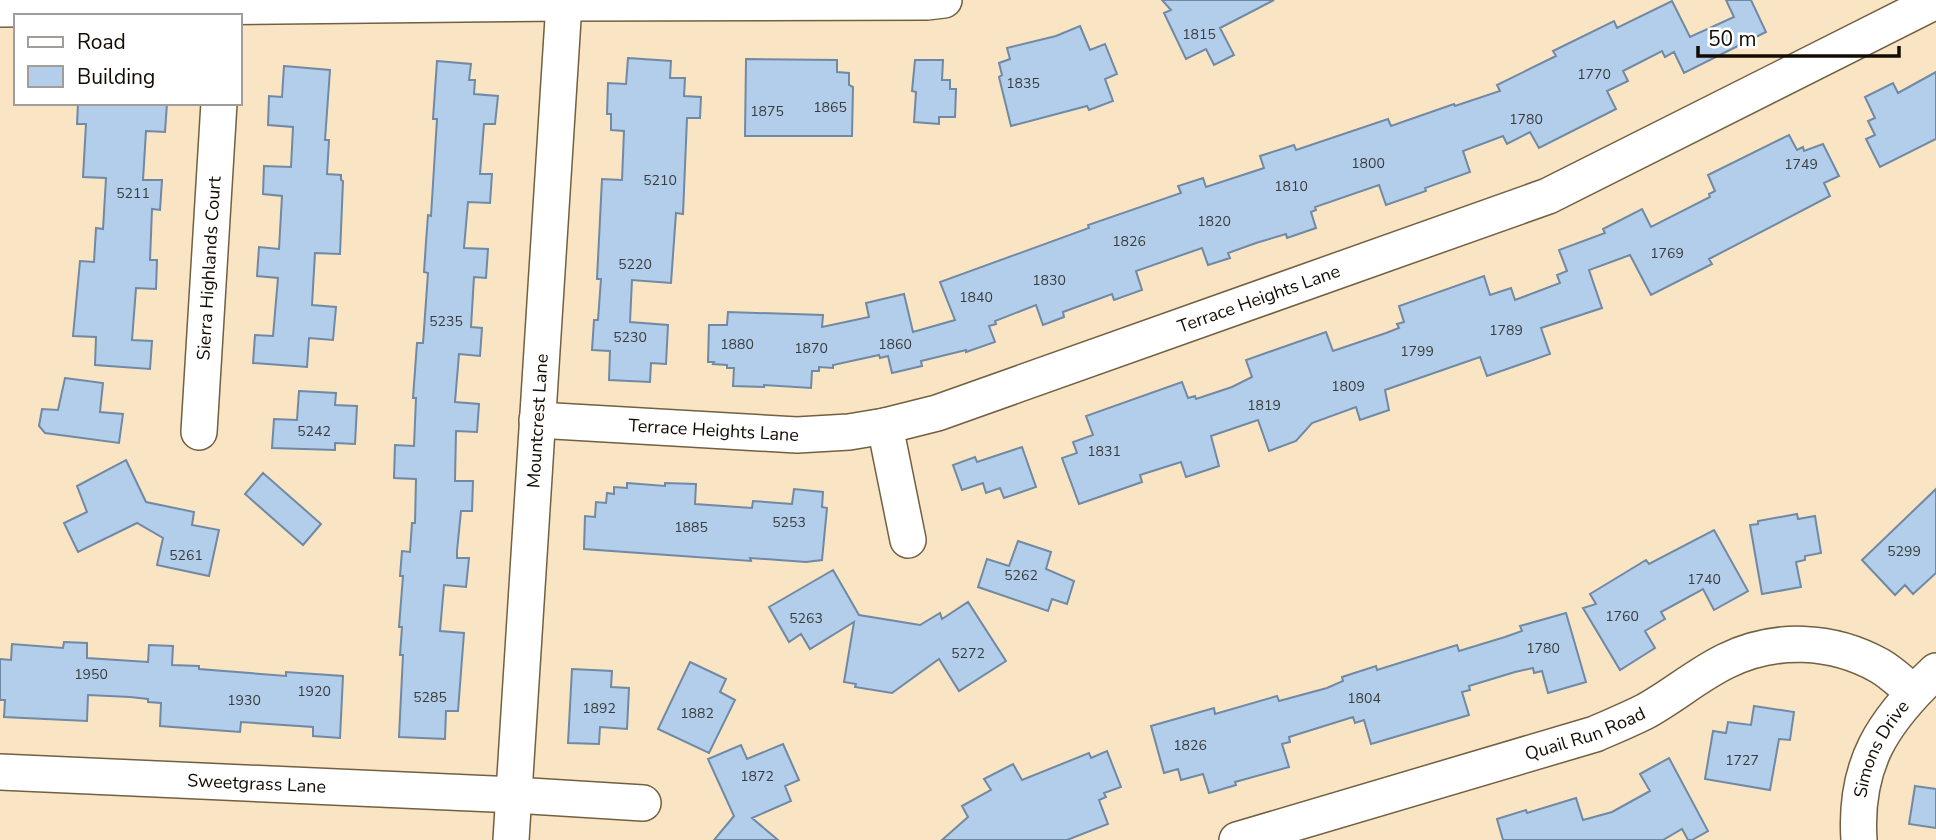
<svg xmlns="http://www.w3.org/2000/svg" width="1936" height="840" font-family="'Nunito Sans',sans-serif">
	<rect width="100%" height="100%" fill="#f9e4c3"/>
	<path fill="#b2ceea" stroke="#7089a4" stroke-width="2" d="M1162,0H1274L1220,28L1234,55L1214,65L1206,49L1186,59L1164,13L1171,10Z
		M1726,0H1751L1766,32L1684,73L1674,52L1665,57L1662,51L1623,71L1628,81L1607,91L1616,109L1539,148L1530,132L1507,144L1503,136L1463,151L1470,172L1425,188L1426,191L1386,205L1379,185L1315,207L1316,210L1311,212L1316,228L1287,238L1286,234L1256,243L1228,253L1230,258L1208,265L1202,248L1136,271L1142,290L1114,300L1112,294L1063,312L1064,317L1043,325L1036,305L995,321L996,324L989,326L995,342L966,352V350L921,361L922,366L892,373L888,356L880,358L879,355L833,365V368L819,367V371H812L811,388L764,385V387L733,386L734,368H727V365L713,364L714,362H708L709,325H727L728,312L823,315L822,327L869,317L866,303L904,294L913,332L955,320L940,282L1089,228L1088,225L1181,193L1178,186L1203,178L1206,187L1264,168L1260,156L1294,145L1296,150L1388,119L1391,126L1454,104L1455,106L1500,91L1497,85L1556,56L1553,51L1614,21L1617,28L1672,1L1690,37L1734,17Z
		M1080,26L1090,50L1105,44L1117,74L1105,79L1113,101L1089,110L1087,106L1011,126L999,77L1002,75L999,63L1010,59L1007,48L1056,36Z
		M628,58L671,61L670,78H685L684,96L701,97L700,118H687L683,214L676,213L671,283L632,280L630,322L668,325L666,364L651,363L650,382L609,380L610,351L592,350L594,320H598L601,279H597L602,179L622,180L624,131L611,130V114H607L608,83L626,84Z
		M746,59L837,60V72L849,73V85L853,87L852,136H745Z
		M915,60H943L942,80H950V89H956L955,117H939V124L914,122L916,92L912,91Z
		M437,61L471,64L469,80H475L474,94L498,96L495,124H484L480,174H492L490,203L468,202L464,248L488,249L486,278L474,277L471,327L482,328L480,356L459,354L455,402L479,404L477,432L456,431L455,481H473L472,511H461L457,551V558H469L466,587L444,585L440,631L464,633L458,711H446L445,739L399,737L403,655H400L402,627H399L403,576H400L402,551L410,552L412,523H415L416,479L394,478L395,445L414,446L416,398H413L417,343H423L428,273L424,272L426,242L428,215L431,216L437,119H433Z
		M284,66L330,70L325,140H329L327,174L341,175V180L343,181L340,254L315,253L312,305L336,307L333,340L309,338L307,367L253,363L255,335L273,336L278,278L257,276L259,247L279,249L282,196L263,194L264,166L291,167L293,127L268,125L269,96L282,97Z
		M1936,72V139L1880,167L1866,139L1875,135L1868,121L1875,118L1865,97L1893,83L1898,93Z
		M78,103H167L165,132L146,131L143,180H162L160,210L152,209L150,260H157L156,289L136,288L132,340L152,341L150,369L95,365L96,337L73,336L80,261L94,262L96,228L103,229L106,178L83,177L86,124H77Z
		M1789,135L1797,150L1803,147L1804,151L1823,144L1839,176L1824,183L1830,196L1709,259L1712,264L1651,295L1630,255L1589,270L1602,308L1541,328L1550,354L1487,376L1480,357L1385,390L1389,410L1360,420L1356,407L1312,423L1296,441L1269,451L1258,420L1211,436L1219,466L1186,477L1181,462L1140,475L1142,482L1079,504L1062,458L1077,453L1073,442L1093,435L1086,416L1182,382L1188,398L1195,396L1196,399L1232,387L1252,377L1246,360L1326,332L1333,351L1386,333L1399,328L1397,324L1404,322L1399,306L1484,276L1490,295L1511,288L1515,300L1560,283L1557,275L1567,271L1559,250L1605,233L1603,229L1642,209L1651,227L1710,197L1709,194L1715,191L1708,175Z
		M65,378L103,383L100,412L123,414L119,443L45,433L39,426L42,409L58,410Z
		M299,391L336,393L335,405L357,406L355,444L335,443V450L272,448L274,419L297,420Z
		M1022,447L1036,487L1004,498L1000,488L986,493L983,483L962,490L953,465L975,457L977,462Z
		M126,460L146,502L194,512L192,525L219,530L209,576L157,565L163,538L137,523L78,552L64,523L87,512L77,486Z
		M263,473L321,524L303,545L245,494Z
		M627,483L665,486V483L696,484L695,504L752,508L753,501L792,504L794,489L823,492L822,507L827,508L822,560L806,562L750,558L751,561L584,549L585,516L595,517L596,502L606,503L607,493L614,494V487L627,488Z
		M1936,489V573L1913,594L1905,585L1895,595L1862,560Z
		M1797,514L1798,519L1815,516L1821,553L1805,556V560L1796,562L1801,587L1762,594L1750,525L1758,524V521Z
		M1714,530L1748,591L1714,610L1703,589L1661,612L1665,619L1645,631L1655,648L1620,670L1583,608L1596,604L1590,594L1646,560L1649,564Z
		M1018,541L1051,552L1046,569L1074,581L1067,604L1052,599L1048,611L978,587L987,559L1009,566Z
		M833,570L859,615L920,625L940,613L942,619L968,602L1006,661L959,691L939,659L892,693L855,687L856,684L844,682L854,622L810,649L801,634L789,642L769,607Z
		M1566,613L1586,682L1548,693L1542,671L1534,673L1533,668L1515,672L1469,686L1470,690L1462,692L1469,715L1371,744L1364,720L1355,723L1353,717L1289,737L1290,742L1282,744L1289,767L1235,782L1236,785L1209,793L1203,774L1181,780L1178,769L1164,773L1151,726L1214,708L1215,714L1277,696L1279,701L1327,688L1343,681L1342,677L1376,666L1377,670L1457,645L1459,651L1505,637L1522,631L1520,626Z
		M64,642L87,643V658L148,662L149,645L173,646L172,665L199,666V669L286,676V672L343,676L340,738L313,736V727L241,722L240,732L160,726L161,703L148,702V699L130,697L88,695L87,721L4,717L5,700H0V659L11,660L12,644L63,648Z
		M690,662L726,679L720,692L735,700L709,753L658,729Z
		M572,669L612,671L611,687L629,688L627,729L600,727L599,744L568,743Z
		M1754,706L1794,712L1790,740L1779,739L1770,790L1705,779L1713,731L1726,733L1728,722L1751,725Z
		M783,744L799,780L785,786L791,801L752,818L778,840H714L734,816L708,759L741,745L747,759Z
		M1107,751L1121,787L1104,793L1106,797L1099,800L1108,824L1067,840H942L968,817L962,806L991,790L984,779L1013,764L1022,780L1089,753L1091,758Z
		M1669,758L1708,831L1692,840H1688L1682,829L1663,840H1503L1497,819L1526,810L1527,813L1576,798L1583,820L1612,812L1650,791L1640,774Z
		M1915,786L1936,789V828L1909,824Z"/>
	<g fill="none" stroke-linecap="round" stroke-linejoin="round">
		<g stroke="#726042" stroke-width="38">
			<g id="minor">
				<path d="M0,9L564,3L927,2L944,0"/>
				<path id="s1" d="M537,420L797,435L849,432L885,426L937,413L1548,196L1936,1"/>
				<path d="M885,426L908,540"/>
				<path id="s2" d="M199,432L219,103"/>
				<path id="s3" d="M0,772L514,795L643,803"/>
				<path id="s4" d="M511,840L564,3"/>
				<path id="s5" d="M1237,840L1595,734C1611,727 1628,720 1644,712C1672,697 1697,675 1726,661C1775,637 1832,639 1880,666C1892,673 1903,684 1913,692"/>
				<path id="s6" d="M1859,840C1854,764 1883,721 1936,671"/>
			</g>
		</g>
		<use href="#minor" stroke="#fff" stroke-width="35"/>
	</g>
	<g text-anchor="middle" stroke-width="5" stroke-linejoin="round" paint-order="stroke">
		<g font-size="14" fill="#3a3c3c">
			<text x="1199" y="39">1815</text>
			<text x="1594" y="79">1770</text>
			<text x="1023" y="88">1835</text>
			<text x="830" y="112">1865</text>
			<text x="767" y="116">1875</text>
			<text x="1526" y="124">1780</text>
			<text x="1368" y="168">1800</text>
			<text x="1801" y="169">1749</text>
			<text x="660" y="185">5210</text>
			<text x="1291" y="191">1810</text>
			<text x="133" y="198">5211</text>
			<text x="1214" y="226">1820</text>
			<text x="1129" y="246">1826</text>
			<text x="1667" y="258">1769</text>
			<text x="635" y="269">5220</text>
			<text x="1049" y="285">1830</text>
			<text x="976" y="302">1840</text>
			<text x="446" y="326">5235</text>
			<text x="1506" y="335">1789</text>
			<text x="630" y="342">5230</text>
			<text x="737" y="349">1880</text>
			<text x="895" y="349">1860</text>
			<text x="811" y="353">1870</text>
			<text x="1417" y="356">1799</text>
			<text x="1348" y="391">1809</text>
			<text x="1264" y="410">1819</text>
			<text x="314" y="436">5242</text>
			<text x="1104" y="456">1831</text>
			<text x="789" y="527">5253</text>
			<text x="691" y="532">1885</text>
			<text x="1904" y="556">5299</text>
			<text x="186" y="560">5261</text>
			<text x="1021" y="580">5262</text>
			<text x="1704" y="584">1740</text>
			<text x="1622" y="621">1760</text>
			<text x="806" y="623">5263</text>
			<text x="1543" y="653">1780</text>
			<text x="968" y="658">5272</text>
			<text x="91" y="679">1950</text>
			<text x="314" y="696">1920</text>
			<text x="430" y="702">5285</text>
			<text x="1364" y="703">1804</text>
			<text x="244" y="705">1930</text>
			<text x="599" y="713">1892</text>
			<text x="697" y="718">1882</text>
			<text x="1190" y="750">1826</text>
			<text x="1742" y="765">1727</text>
			<text x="757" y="781">1872</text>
		</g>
		<g font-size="18" fill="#120b02" stroke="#fff">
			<text dy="6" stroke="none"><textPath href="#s2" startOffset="164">Sierra Highlands Court</textPath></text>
			<text dy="6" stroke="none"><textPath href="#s1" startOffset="744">Terrace Heights Lane</textPath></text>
			<text dy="6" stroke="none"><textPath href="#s4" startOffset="420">Mountcrest Lane</textPath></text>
			<text dy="6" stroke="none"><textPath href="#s1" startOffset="177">Terrace Heights Lane</textPath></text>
			<text dy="6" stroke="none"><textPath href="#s5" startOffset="364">Quail Run Road</textPath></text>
			<text dy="6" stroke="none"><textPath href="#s6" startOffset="96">Simons Drive</textPath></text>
			<text dy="6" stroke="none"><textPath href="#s3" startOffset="257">Sweetgrass Lane</textPath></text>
		</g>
	</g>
	<rect x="14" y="14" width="228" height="91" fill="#ffffff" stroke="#a09d9a" stroke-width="2"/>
	<rect x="28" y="37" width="35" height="10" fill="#ffffff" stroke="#a09d9a" stroke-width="2"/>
	<text x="77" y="49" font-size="21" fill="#120b02">Road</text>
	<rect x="28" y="66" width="35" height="21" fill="#b2ceea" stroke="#a09d9a" stroke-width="2"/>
	<text x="77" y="84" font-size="21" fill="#120b02">Building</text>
	<path d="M1698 46v10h201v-10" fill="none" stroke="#120b02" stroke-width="3.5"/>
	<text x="1708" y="46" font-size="21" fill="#120b02" stroke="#ffffff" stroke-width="5" paint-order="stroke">50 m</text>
</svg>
